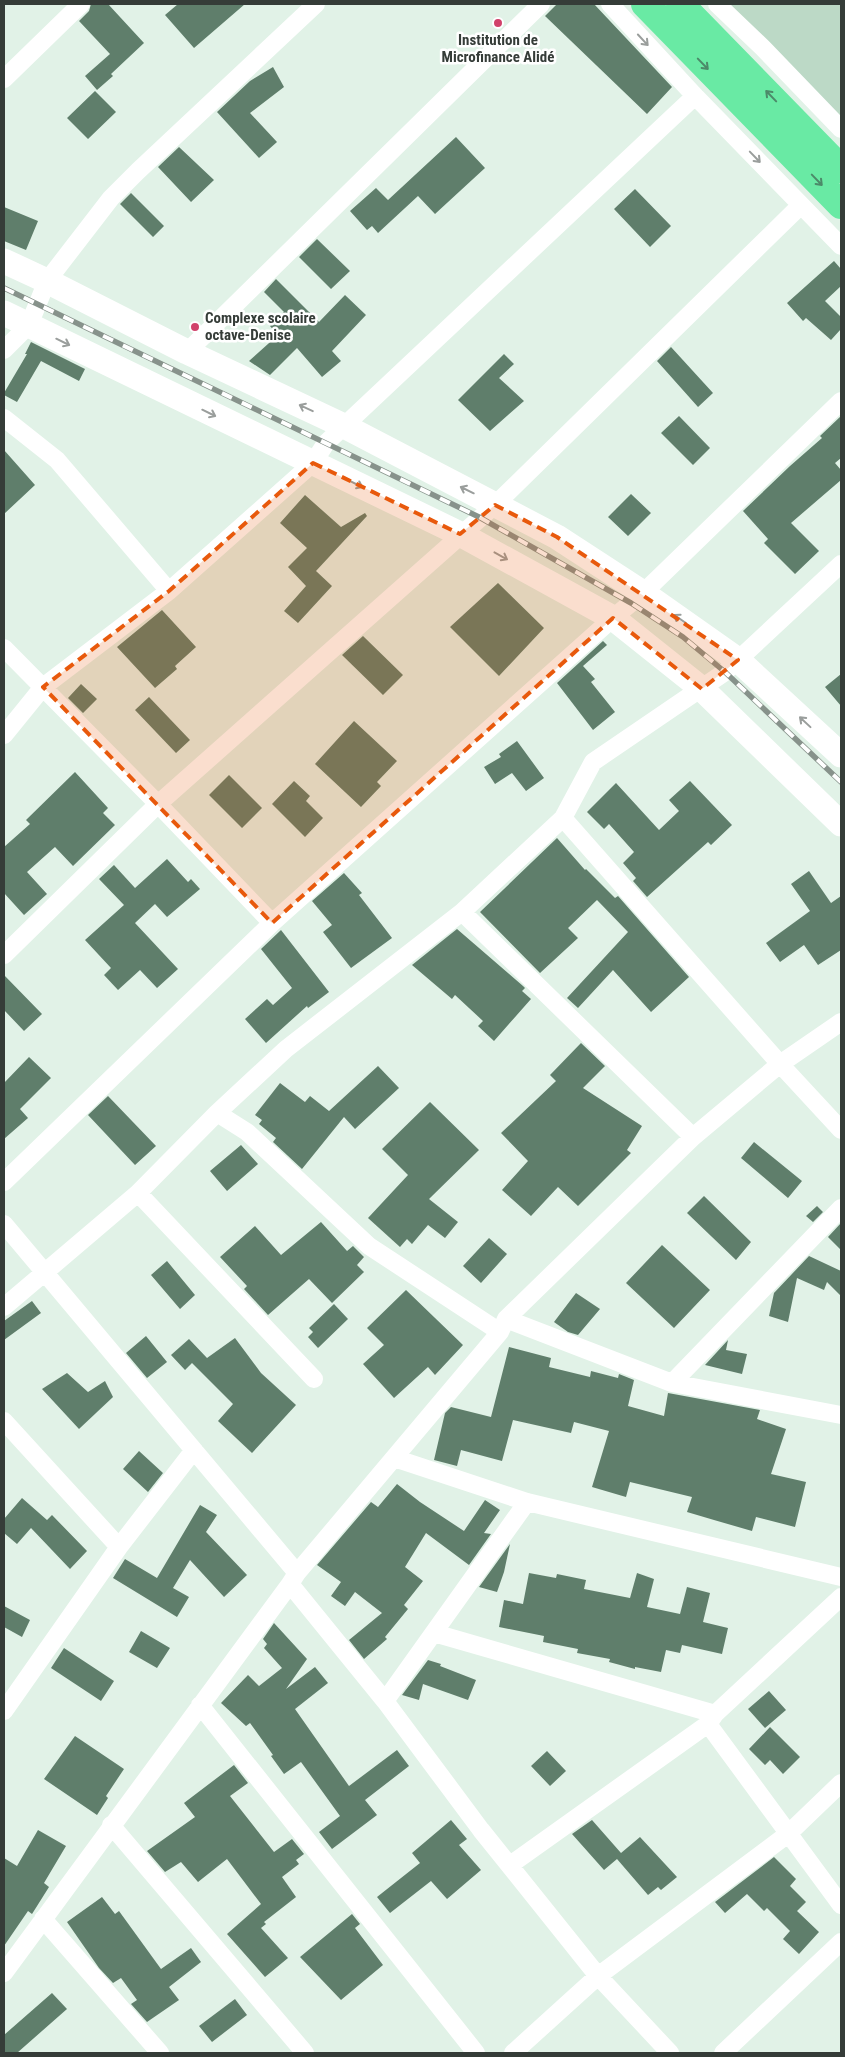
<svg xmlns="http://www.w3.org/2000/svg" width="845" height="2057" font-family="'Roboto Condensed',sans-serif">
	<rect width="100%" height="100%" fill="#e1f2e7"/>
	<path fill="#bcd9c6" d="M728,4H841V122Z"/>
	<path fill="#5f7e6b" d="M91,4H108L144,43L111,74L113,76L97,90L85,76L110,54L79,21L89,11Z
		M178,4H245L194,48L165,15Z
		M557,4H594L672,87L647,114L545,16Z
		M273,67L284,87L250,113L277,142L259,158L217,112L250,81Z
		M95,91L116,112L88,139L67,118Z
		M456,137L485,168L435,214L418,196L378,233L372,226L367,230L350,211L376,188L388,200Z
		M179,147L214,180L191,202L158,167Z
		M635,189L671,226L650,247L614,209Z
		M131,193L164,226L153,237L120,204Z
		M4,207L38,221L26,250L4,241Z
		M317,239L350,271L331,289L299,257Z
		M834,261L841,269V286L825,301L841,317V329L831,340L806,318L803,321L787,303Z
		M276,279L319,322L345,295L366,315L332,351L341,361L322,377L297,348L270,375L249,361L278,335L270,326L284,312L264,292Z
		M31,342L85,369L79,381L41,361L17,402L4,395V393L27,354H25Z
		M671,347L713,393L698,407L657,361Z
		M504,354L514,364L499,378L524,401L490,431L458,400Z
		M679,416L710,448L693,465L661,433Z
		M841,416V458L835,463L841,470V480L791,523L819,551L795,574L764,543L768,539L743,511L790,466L822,438L820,436Z
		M4,450L35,485L4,514Z
		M631,494L651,513L628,536L608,517Z
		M305,495L341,527L365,513L367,516L316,571L332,586L298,623L284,611L306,586L288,567L307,548L280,523Z
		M498,583L544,628L499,676L450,627Z
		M162,610L196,647L175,666L177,669L155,688L117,647Z
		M363,636L403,675L383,695L342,655Z
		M603,641L607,645L583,666L595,679L591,682L615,712L593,730L557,683Z
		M841,674V706L825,687Z
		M81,684L97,699L83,713L68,698Z
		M149,697L190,740L176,753L135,710Z
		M354,721L397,761L377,782L381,786L361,807L315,764Z
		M517,741L544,778L526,791L512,773L495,784L484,767L501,757L499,754Z
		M75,772L108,808L103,813L115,825L73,866L55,847L27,872L47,894L24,915L4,893V847L30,824L26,820Z
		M229,775L262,808L242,828L209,795Z
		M294,781L310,796L306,801L323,818L305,837L272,804Z
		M690,781L732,825L711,845L708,842L647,897L633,881L636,878L623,863L634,852L609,824L604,829L587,812L616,783L659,830L679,811L669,800Z
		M557,838L585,870L586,869L615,898L618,896L689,977L651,1012L613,970L578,1008L567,998L628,932L597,900L568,928L578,938L540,973L480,912Z
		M167,859L188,882L191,879L200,889L167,917L155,904L135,923L178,969L157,988L140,970L118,990L104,975L111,968L85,940L124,905L99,879L114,865L135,888Z
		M809,871L831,903L841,896V950L818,965L804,945L780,962L766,943L810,911L791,884Z
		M344,873L362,893L359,895L392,938L351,968L323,932L332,925L312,901Z
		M457,929L523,986L525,988L522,991L531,999L494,1041L478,1026L483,1021L455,995L452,999L412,965Z
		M281,930L329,992L308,1008L307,1006L266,1043L245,1019L267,999L273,1005L292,988L261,949Z
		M4,975L42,1014L24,1031L4,1010Z
		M581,1043L605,1066L583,1088L642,1126L627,1150L631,1153L578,1206L558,1187L531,1216L502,1190L528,1161L501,1133L556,1081L550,1075Z
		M29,1057L51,1078L20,1109L28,1118L4,1139V1083Z
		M378,1066L399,1088L355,1129L344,1117L302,1169L273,1142L276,1138L259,1124L262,1120L255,1115L280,1083L305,1102L310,1096L329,1111Z
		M108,1096L156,1146L135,1165L88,1115Z
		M430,1102L479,1150L429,1199L458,1222L445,1238L428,1225L412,1244L407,1239L400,1247L368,1218L408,1175L382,1149Z
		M754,1142L802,1181L788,1198L741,1158Z
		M241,1145L258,1164L227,1191L210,1171Z
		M704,1196L751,1242L736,1260L687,1213Z
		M817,1206L823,1212L813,1222L806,1216Z
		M321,1222L347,1251L353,1246L364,1257L357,1265L364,1272L332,1303L309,1279L268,1315L244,1289L247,1286L220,1257L255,1226L281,1255Z
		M841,1223V1250L828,1237Z
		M489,1238L507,1254L481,1283L463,1266Z
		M662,1245L710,1290L674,1328L626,1283Z
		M809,1256L841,1271V1296L827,1282L824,1290L797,1278L788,1322L769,1316L774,1293Z
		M167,1261L195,1295L180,1309L151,1275Z
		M406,1290L463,1345L435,1375L428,1367L394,1398L363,1364L384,1345L367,1328Z
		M576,1293L600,1309L578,1335L568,1332L554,1322Z
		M32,1301L41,1313L4,1340V1321Z
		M334,1304L348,1319L318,1348L308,1337L313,1332L309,1328Z
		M146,1336L167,1362L147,1378L126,1353Z
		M235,1338L261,1373L296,1405L252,1453L218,1421L233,1404L192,1363L185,1370L171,1355L189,1339L207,1358Z
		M728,1340L726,1350L747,1354L742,1374L705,1365Z
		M509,1347L551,1358L549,1367L590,1377L591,1371L618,1378L619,1374L634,1380L628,1406L664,1416L668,1393L760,1410L757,1419L786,1429L771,1474L806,1482L795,1527L756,1517L752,1531L714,1520L687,1512L692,1497L630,1482L626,1497L592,1487L609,1431L574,1422L571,1433L513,1420L502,1461L461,1450L457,1466L434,1460L445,1413L451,1407L491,1417Z
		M67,1373L88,1392L105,1381L113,1397L79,1429L42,1389Z
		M139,1451L163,1473L148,1492L123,1469Z
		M397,1484L420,1502L464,1531L485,1500L500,1510L484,1533L491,1534L469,1565L426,1533L405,1567L423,1581L404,1605L408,1609L385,1637L387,1639L364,1659L349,1640L382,1613L355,1592L345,1606L331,1596L341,1582L317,1565L371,1502L378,1507Z
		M22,1498L47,1520L52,1515L87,1551L70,1569L31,1528L17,1544L4,1533V1519Z
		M200,1505L217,1515L206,1532L247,1575L224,1597L190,1560L173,1588L189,1597L177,1617L113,1578L125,1559L157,1578Z
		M510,1544L504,1572L497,1592L479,1587Z
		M529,1573L556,1578L557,1574L586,1580L584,1589L630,1598L637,1573L654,1579L647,1607L680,1614L687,1587L710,1593L703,1622L728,1628L722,1654L682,1645L680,1653L666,1650L661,1672L635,1667V1669L609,1662L610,1659L577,1653L578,1649L543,1642L544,1636L499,1627L504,1600L523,1604Z
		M4,1606L30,1620L22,1637L4,1627Z
		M274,1623L307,1659L286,1689L315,1667L328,1683L295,1709L349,1786L397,1750L409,1766L365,1800L377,1815L332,1849L319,1832L340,1816L301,1762L284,1774L271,1756L273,1755L250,1723L246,1726L221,1703L248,1675L259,1686L282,1668L264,1648L267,1644L263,1639Z
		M141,1631L170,1648L157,1668L129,1652Z
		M64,1648L114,1681L101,1701L51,1668Z
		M428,1660L441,1664L440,1666L476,1680L468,1700L423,1684L419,1700L402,1695Z
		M769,1691L786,1710L765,1728L748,1709Z
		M770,1727L800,1757L783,1774L770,1760L765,1765L749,1749Z
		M75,1736L124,1769L106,1796L108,1798L97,1815L44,1779Z
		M547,1751L566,1771L550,1786L531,1766Z
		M234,1765L248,1783L230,1796L274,1852L292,1839L304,1854L296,1860L299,1864L282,1877L296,1897L264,1922L266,1924L261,1928L288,1958L265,1977L227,1934L261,1904L227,1859L198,1882L181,1862L165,1872L147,1851L195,1817L184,1803Z
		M451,1820L467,1839L459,1845L481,1870L447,1899L431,1881L390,1913L377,1897L420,1863L412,1853Z
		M592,1820L621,1853L640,1837L677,1877L661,1890L658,1887L648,1895L617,1859L604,1870L572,1834Z
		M38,1830L66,1846L44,1883L49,1887L32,1914L28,1911L4,1946V1858L17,1866Z
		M774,1857L796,1879L790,1886L806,1902L797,1911L819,1932L799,1954L783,1939L790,1931L767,1908L764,1911L747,1894L725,1913L715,1902Z
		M102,1897L115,1914L119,1911L161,1969L191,1948L201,1962L169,1987L179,2000L147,2022L131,2004L137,2000L121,1978L113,1983L99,1968L67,1922Z
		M352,1914L360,1924L355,1928L383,1965L341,2000L300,1957Z
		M52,1993L67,2009L17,2053H4V2035Z
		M235,1999L247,2015L212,2042L199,2026Z"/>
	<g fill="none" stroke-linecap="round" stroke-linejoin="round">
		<path stroke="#fff" stroke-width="18" d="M610,4L695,96L841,246
			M717,4L763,48L841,129
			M4,79L81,4
			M4,350L29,325L47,281L111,198L138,171L316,4
			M187,352L541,4
			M4,418L57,460L169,591
			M4,648L158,804L272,923
			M4,735L43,687L169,591L313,463L326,443L695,96
			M563,818L780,1064L841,1130
			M462,912L693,1137
			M4,955L158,804L495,505L801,205
			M217,1113L247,1132L369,1246L500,1332
			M4,1182L272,923L613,618L643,593L841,401
			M138,1193L314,1379
			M4,1224L297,1573L290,1584L385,1701L481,1830L598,1976L670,2053
			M4,1307L138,1193L217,1113L286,1049L462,912L563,818L593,762L725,672L841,564
			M506,1319L672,1383L841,1415
			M672,1383L841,1208
			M4,1421L119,1547
			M394,1458L527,1502L841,1577
			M297,1573L500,1332L506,1319L693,1137L780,1064L841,1022
			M434,1633L715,1714
			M385,1701L527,1502
			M200,1705L476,2053
			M4,1711L119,1547L194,1450
			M708,1724L841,1905
			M111,1825L305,2053
			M510,1865L708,1724L715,1714L841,1597
			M43,1919L160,2053
			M4,1973L290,1584
			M513,2053L598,1976L788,1834L841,1783
			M723,2053L841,1942"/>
		<path stroke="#fff" stroke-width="25" d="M4,261L47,281L187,352L344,426L557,537L643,593L738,660L841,755
			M4,313L460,534L613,618L702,689L841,824"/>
		<path stroke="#69eaa4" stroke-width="28" d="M645,4L841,205
			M680,4L841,169"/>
		<g stroke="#87928b" stroke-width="5.5">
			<path id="rail" d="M4,288L479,517L631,603L683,637L725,672L841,782"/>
		</g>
		<use href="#rail" stroke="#fff" stroke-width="4" stroke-dasharray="11" stroke-linecap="butt"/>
	</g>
	<defs><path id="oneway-shaft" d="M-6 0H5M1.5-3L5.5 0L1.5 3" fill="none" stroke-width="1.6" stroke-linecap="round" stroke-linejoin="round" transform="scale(1.25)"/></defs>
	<g stroke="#9a9e9c">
		<use href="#oneway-shaft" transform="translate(643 40) rotate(47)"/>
		<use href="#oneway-shaft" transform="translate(755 157) rotate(46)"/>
		<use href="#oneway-shaft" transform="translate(63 342) rotate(26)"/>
		<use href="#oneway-shaft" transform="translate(306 408) rotate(-155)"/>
		<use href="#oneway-shaft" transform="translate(209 413) rotate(26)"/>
		<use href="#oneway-shaft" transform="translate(356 484) rotate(26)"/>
		<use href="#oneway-shaft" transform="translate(467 490) rotate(-154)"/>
		<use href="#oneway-shaft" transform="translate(501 556) rotate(29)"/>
		<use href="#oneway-shaft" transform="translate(680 619) rotate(-145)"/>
		<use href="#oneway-shaft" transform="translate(805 722) rotate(-137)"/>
	</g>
	<g stroke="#4c8a69">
		<use href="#oneway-shaft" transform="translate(703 64) rotate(46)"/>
		<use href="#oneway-shaft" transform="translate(771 96) rotate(-134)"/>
		<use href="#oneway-shaft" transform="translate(817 180) rotate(46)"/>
	</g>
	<path fill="#e8590c" fill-opacity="0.2" stroke="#e8590c" stroke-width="4" stroke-dasharray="10 6" stroke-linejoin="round" d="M313,463L460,534L495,505L557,537L738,660L702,689L613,618L272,923L43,687L169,591Z"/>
	<g fill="#d1426b" stroke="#fff" stroke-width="2">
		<circle cx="498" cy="23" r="5"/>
		<circle cx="195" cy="327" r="5"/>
	</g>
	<g text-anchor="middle" stroke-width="5" stroke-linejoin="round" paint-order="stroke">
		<g font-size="15" font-weight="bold" fill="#353c38" stroke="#fff">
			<text x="498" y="45">Institution de<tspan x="498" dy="17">Microfinance Alidé</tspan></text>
			<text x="205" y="323" text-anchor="start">Complexe scolaire<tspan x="205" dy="17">octave-Denise</tspan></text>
		</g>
	</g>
	<rect width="845" height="2057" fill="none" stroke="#353c38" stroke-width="10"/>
</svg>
